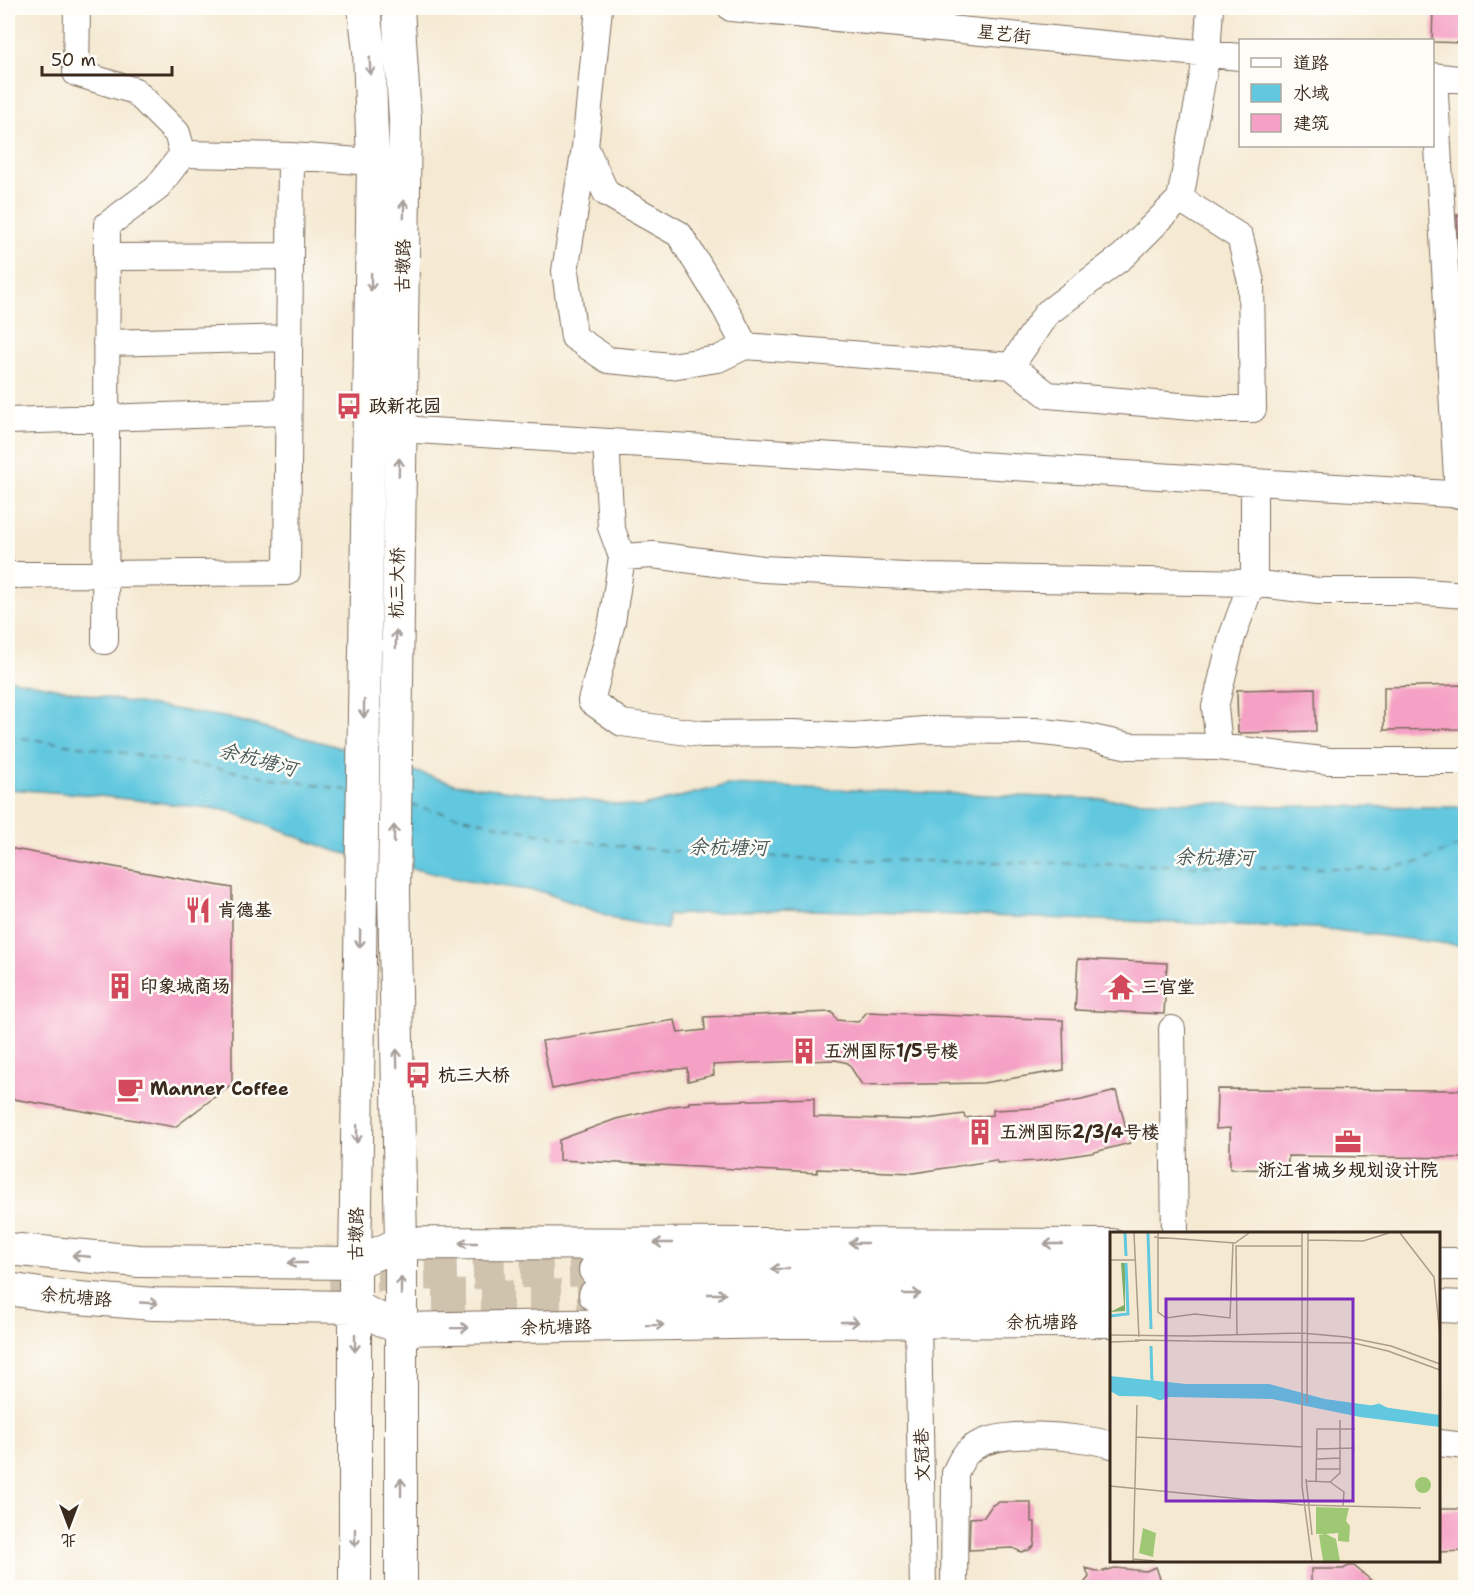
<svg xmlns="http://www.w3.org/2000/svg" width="1473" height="1595" font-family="'Shantell Sans','LXGW WenKai TC',sans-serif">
	<rect width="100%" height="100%" fill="#fdfcf7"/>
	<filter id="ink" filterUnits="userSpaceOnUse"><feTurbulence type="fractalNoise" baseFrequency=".0167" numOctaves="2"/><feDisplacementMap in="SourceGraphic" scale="12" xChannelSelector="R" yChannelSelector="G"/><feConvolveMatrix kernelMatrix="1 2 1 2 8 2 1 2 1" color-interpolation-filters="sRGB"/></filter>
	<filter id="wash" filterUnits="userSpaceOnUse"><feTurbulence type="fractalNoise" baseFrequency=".008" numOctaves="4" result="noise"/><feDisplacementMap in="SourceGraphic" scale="24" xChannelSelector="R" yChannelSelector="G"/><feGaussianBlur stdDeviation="1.35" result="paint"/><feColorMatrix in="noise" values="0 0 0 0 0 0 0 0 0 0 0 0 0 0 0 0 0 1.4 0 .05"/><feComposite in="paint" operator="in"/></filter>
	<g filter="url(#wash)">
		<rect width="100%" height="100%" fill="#f5e9d2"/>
		<path fill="#62c8df" stroke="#4e797e" stroke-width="1.5" d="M8,679L112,699L229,718L335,746L455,784L640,807L727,785L1282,806L1465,807V946L1318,928L787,909L668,915L667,929L617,919L543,892L467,881L335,851L226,810L81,794L8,789Z"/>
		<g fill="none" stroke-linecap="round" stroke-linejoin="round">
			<path stroke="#475958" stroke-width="1.5" stroke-dasharray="8 6" stroke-linecap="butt" d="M8,736L87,747L347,790
				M410,805L515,829L587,842L659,850L815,859L1382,869L1419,862L1466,843"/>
		</g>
		<g id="blocks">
			<path fill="#f5a1c5" d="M1433,8H1466V43L1432,42Z
				M1457,215L1466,216V320H1463Z
				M1461,685L1462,729L1384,730V687Z
				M1315,688L1316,731L1238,733L1237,690Z
				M8,848L232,888V1084L175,1127L8,1098Z
				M1078,959L1167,963L1164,1014L1075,1010Z
				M832,1012L837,1020L858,1022L867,1012L1063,1020L1064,1070L983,1083L862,1085L848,1063L835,1060L778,1062L713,1065L714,1075L688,1081L687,1068L617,1076L552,1089L542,1041L675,1020L678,1033L705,1030L704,1017Z
				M1217,1089L1466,1090V1158L1288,1156V1170L1230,1169V1128L1216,1129Z
				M1116,1091L1130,1143L1091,1153L1038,1161L997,1163L996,1160L914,1173L817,1169V1173L559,1160V1140L616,1119L673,1106L689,1104V1102L814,1098V1117L919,1120L964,1114L965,1118L993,1115V1110L1034,1108L1082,1100Z
				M999,1502H1031V1522H1035V1537L1034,1546L1029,1550L1021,1552L1013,1548L969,1550L970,1518L984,1517L992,1505Z
				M1438,1509H1466V1551L1438,1552Z
				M1349,1566H1354L1379,1587H1311V1569H1343Z
				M1156,1567L1163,1587H1081L1089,1577L1086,1568L1100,1572L1115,1568L1146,1571Z"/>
		</g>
	</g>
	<g filter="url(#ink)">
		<use href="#blocks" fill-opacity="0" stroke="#7c6d5d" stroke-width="1.5"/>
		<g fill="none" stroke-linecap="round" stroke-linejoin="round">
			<path stroke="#d0c3ae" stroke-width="32" stroke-dasharray="32 16" stroke-linecap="butt" d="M329,1277L595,1270
				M433,1296L595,1295"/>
			<g stroke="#7c6d5d" stroke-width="28">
				<path id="minor" d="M77,8L76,73L135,91L177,133L183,154
					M599,8L585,147L606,193L679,234L725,308L745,346L1011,366L1046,314L1123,256L1180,199
					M731,8L1240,57
					M1432,76L1466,80
					M1434,77L1458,495
					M585,147L565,271L574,337L608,360L671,366L718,359L745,346
					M107,257L290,256
					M106,343L289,338
					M1011,366L1048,395L1216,409H1253L1251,282L1240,237L1180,199L1207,54L1210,8
					M8,421L288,412
					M400,429L1466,495
					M606,442L611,527L622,557L612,622L591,701L622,723L702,734L792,733L853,736L924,730L1035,731L1087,737L1129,746L1219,747L1329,761H1466
					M622,557L653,555L763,569L926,577L1252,583L1318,591H1412L1466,595
					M8,575L287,572L291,156
					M105,641L107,225L156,189L183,154L291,156L373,162
					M1219,747L1215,707L1232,637L1254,576V482
					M1172,1029L1175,1234
					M918,1322L923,1588
					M1438,1443L1466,1446
					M954,1588L955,1473C959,1465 962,1456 970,1450C996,1427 1080,1436 1112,1445"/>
			</g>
			<g stroke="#7c6d5d" stroke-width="34">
				<path id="major" d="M398,8L405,119L394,892L401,1243V1588
					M8,1249L139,1261L355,1263L401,1243L1112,1245
					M1438,1264H1466
					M595,1270L1112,1267
					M8,1289L54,1296L153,1304L355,1307L401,1329L779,1322L1112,1321
					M595,1295L1081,1293L1112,1295
					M1438,1306L1466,1307
					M355,1588V1263L373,162L369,51L364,8"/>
			</g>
			<use href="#minor" stroke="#fff" stroke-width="26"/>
			<use href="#major" stroke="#fff" stroke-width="32"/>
		</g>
		<defs><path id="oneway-shaft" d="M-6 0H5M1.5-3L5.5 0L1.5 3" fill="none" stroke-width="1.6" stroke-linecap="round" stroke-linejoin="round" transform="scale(1.5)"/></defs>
		<g stroke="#a79f9a">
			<use href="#oneway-shaft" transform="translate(370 66) rotate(88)"/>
			<use href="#oneway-shaft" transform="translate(404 209) rotate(-89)"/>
			<use href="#oneway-shaft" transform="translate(371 282) rotate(91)"/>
			<use href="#oneway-shaft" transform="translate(399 467) rotate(-89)"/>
			<use href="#oneway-shaft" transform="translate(396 639) rotate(-89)"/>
			<use href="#oneway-shaft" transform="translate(364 709) rotate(91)"/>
			<use href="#oneway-shaft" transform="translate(394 834) rotate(-90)"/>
			<use href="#oneway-shaft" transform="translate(360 939) rotate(91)"/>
			<use href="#oneway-shaft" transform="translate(397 1058) rotate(-91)"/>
			<use href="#oneway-shaft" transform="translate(357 1134) rotate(91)"/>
			<use href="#oneway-shaft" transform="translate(468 1243) rotate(-180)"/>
			<use href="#oneway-shaft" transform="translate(663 1243) rotate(-180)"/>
			<use href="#oneway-shaft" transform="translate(858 1243) rotate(-180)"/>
			<use href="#oneway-shaft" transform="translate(1053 1244) rotate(-180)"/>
			<use href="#oneway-shaft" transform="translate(81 1256) rotate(-175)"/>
			<use href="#oneway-shaft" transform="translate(297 1263) rotate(-180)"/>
			<use href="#oneway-shaft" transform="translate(780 1269) rotate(180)"/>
			<use href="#oneway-shaft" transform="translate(401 1286) rotate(-90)"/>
			<use href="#oneway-shaft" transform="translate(717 1294)"/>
			<use href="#oneway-shaft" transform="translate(912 1294)"/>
			<use href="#oneway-shaft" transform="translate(149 1303) rotate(3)"/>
			<use href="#oneway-shaft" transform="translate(850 1322)"/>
			<use href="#oneway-shaft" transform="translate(655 1325) rotate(-1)"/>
			<use href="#oneway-shaft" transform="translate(460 1328) rotate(-1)"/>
			<use href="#oneway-shaft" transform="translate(355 1343) rotate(90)"/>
			<use href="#oneway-shaft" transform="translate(401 1487) rotate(-90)"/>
			<use href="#oneway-shaft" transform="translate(355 1538) rotate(90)"/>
		</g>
	</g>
	<defs>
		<g id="bus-bare" transform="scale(2.07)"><path d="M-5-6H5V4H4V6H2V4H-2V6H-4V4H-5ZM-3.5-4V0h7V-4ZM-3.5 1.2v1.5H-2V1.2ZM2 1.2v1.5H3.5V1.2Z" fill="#d1495b" stroke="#fdfcf7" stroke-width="2.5" paint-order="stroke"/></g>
		<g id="restaurant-bare" transform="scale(2.07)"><path d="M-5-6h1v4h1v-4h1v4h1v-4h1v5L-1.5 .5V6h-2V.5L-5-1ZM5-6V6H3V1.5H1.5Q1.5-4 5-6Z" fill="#d1495b" stroke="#fdfcf7" stroke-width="2.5" paint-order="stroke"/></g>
		<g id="building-bare" transform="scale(2.07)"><path d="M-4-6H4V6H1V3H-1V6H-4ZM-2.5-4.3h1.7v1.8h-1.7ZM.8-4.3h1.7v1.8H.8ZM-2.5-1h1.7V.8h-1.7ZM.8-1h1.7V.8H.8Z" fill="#d1495b" stroke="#fdfcf7" stroke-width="2.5" paint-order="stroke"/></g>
		<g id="temple-bare" transform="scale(2.07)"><path d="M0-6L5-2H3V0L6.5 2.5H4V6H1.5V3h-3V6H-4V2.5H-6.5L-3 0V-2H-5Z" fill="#d1495b" stroke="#fdfcf7" stroke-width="2.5" paint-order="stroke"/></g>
		<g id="cafe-bare" transform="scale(2.07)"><path d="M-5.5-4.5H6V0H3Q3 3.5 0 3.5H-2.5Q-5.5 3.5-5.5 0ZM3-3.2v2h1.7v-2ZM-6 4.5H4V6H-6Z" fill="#d1495b" stroke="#fdfcf7" stroke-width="2.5" paint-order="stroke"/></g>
		<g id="office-bare" transform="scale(2.07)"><path d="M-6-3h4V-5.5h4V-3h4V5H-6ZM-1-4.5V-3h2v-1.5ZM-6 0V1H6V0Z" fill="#d1495b" stroke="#fdfcf7" stroke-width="2.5" paint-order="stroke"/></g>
	</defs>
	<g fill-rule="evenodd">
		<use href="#bus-bare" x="349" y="406"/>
		<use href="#restaurant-bare" x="198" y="910"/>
		<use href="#building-bare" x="120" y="986"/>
		<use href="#temple-bare" x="1121" y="987"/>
		<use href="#building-bare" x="804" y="1051"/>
		<use href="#bus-bare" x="418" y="1075"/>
		<use href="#cafe-bare" x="130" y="1089"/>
		<use href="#building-bare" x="980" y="1132"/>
		<use href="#office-bare" x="1348" y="1142"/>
	</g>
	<g text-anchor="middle" stroke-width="5" stroke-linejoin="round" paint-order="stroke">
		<g font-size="18" fill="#3b2a1e" stroke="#fdfcf7">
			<text transform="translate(1004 34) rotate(6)" y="6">星艺街</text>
			<text transform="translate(403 266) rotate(-89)" y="6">古墩路</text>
			<text transform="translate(397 583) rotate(-89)" y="6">杭三大桥</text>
			<text transform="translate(356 1234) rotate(-89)" y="6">古墩路</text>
			<text transform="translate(76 1297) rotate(5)" y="6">余杭塘路</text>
			<text x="1042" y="1328">余杭塘路</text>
			<text transform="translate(556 1327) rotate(-1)" y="6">余杭塘路</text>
			<text transform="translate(922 1455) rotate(-92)" y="6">文冠巷</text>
		</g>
		<g font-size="18" font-weight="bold" fill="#3b2a1e" stroke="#fdfcf7" text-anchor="start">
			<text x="369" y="412">政新花园</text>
			<text x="218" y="916">肯德基</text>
			<text x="140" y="992">印象城商场</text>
			<text x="1141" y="993">三官堂</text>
			<text x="824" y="1057">五洲国际1/5号楼</text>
			<text x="438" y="1081">杭三大桥</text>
			<text x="150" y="1095">Manner Coffee</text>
			<text x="1000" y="1138">五洲国际2/3/4号楼</text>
			<text x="1348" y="1176" text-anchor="middle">浙江省城乡规划设计院</text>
		</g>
		<g font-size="20" font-style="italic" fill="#475958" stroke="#fdfcf7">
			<text transform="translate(258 759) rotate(15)" y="7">余杭塘河</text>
			<text transform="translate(728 847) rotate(1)" y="7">余杭塘河</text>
			<text transform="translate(1214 857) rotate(1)" y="7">余杭塘河</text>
		</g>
	</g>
	<g transform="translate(1110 1232)">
		<rect width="330" height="330" fill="#f5e9d2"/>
		<path d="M305 253a8 8 0 1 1 16 0a8 8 0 1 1-16 0ZM206,275L239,276L236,289L240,294L239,310L228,309V301L216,302L226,307L230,329H213L209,303L215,302H206ZM33,296L46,301L43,325L29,321Z" fill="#9fc875"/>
		<path d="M11,31H15V79L0,80L14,73Z" fill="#7fac66"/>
		<path d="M0,144L76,152H159L215,167L330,183V195L250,185L162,167L9,164L0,159Z" fill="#62c8df"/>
		<path fill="none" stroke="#62c8df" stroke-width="3" d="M15,1L16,24M38,1L41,97M0,84L18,82L16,31M41,114L42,152M0,148L50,167L72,159L160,162L190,167M201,170L254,177L269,173L284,181L330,188"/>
		<path fill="none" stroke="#ab9d8a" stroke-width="1.5" d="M24,1L29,105M48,1V80L56,86L85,82L120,86L123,11M192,1V254L202,329M290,1L324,45L330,104M44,5L125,11L139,1M198,8L253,9L279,1M0,28H25M127,102L126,14H192M0,103L80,104M78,104L192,101L236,105L281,114L330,132M25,108L80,109M77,109L244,111L278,119L330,138M0,110L29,109M197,171L198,1M26,205L193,215M207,217L245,216M207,227L230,226M206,237H230M196,247L202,303M196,249L220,250L230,241V188M206,250L207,197H245M220,250L234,260L233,274M0,254L193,273L311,276M23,327L45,329M23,329L27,173"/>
		<path fill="#7b2cbf" fill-opacity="0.15" stroke="#7b2cbf" stroke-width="3" d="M56,67H243V269H56Z"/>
		<rect width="330" height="330" fill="none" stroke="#3b2a1e" stroke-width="3"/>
	</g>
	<rect width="1473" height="1595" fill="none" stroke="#fdfcf7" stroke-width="30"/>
	<rect x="1239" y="39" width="195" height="108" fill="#fdfcf7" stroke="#afa8a0" stroke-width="1.5"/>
	<rect x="1251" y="58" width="30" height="9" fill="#ffffff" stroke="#afa8a0" stroke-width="1.5"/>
	<text x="1293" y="69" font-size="18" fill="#3b2a1e">道路</text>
	<rect x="1251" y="84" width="30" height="18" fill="#62c8df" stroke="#afa8a0" stroke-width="1.5"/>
	<text x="1293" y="99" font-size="18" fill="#3b2a1e">水域</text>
	<rect x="1251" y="114" width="30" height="18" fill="#f5a1c5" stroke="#afa8a0" stroke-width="1.5"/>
	<text x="1293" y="129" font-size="18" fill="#3b2a1e">建筑</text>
	<g transform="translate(69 1526) rotate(180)" stroke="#fdfcf7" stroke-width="4.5" paint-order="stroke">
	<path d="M0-4.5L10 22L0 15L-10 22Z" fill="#3b2a1e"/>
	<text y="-9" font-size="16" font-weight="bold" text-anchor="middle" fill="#3b2a1e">北</text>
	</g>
	<path d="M42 66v9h130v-9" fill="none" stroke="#3b2a1e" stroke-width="3"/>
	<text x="51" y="66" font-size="18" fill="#3b2a1e" stroke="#fdfcf7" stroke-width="4.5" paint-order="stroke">50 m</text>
</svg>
